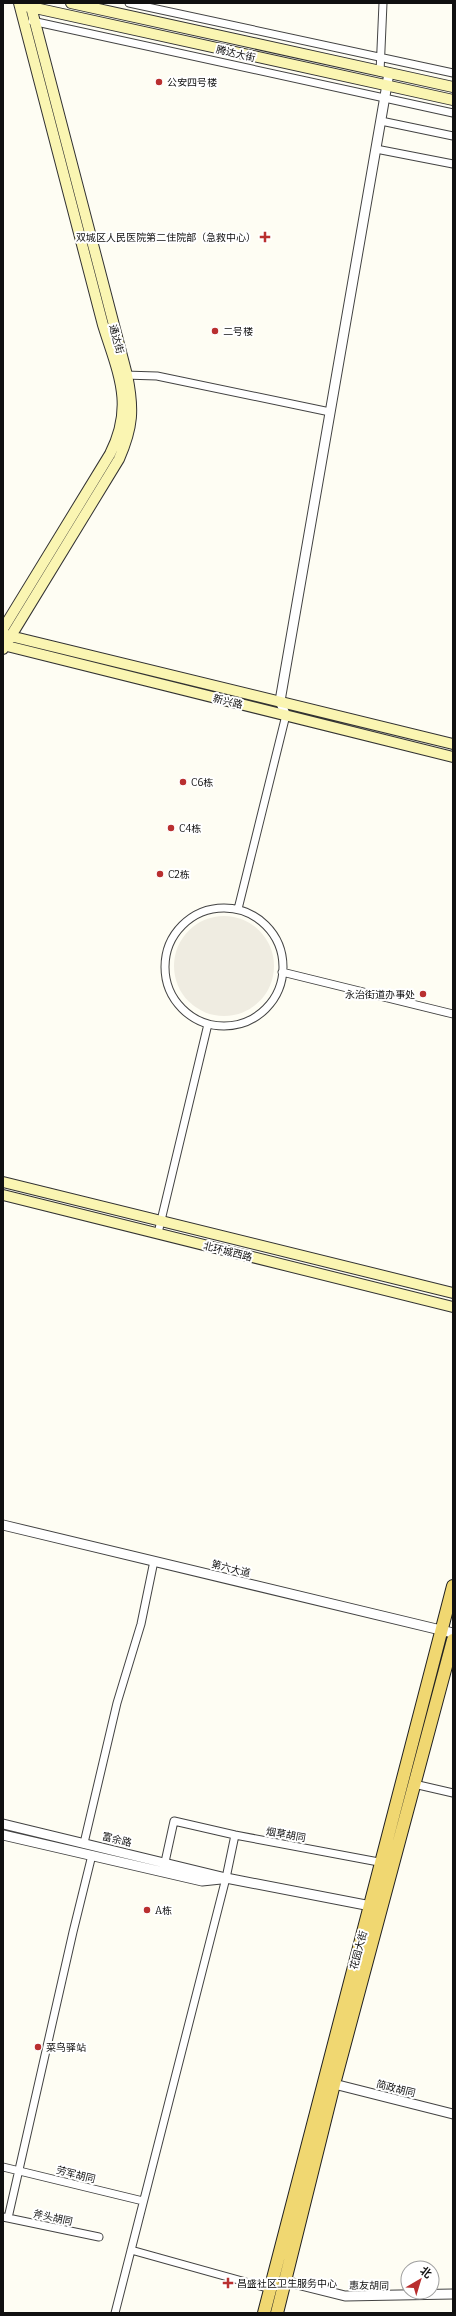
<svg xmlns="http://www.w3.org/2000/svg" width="456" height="2316" font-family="Bitter,'Noto Sans SC',serif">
	<rect width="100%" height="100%" fill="#fefdf3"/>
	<path fill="#efece1" d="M174 966a50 50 0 1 1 100 0a50 50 0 1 1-100 0Z"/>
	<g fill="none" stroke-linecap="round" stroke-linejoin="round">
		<g stroke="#434343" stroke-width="9">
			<path id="minor" d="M129,3L453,73
				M32,21L453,113
				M380,72L383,3
				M381,121L453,136
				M376,149L453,164
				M124,375L157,376L330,412
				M165 967a59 59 0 1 1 118 0a59 59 0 1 1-118 0Z
				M238,909L286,715L285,711
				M282,972L453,1014
				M158,1233L208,1024
				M414,1784L453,1793
				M84,1843L117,1703L141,1624L154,1561
				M165,1862L174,1821L235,1835L384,1863
				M3,2167L143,2201
				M3,2217L99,2237
				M8,2218L73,1932L92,1855
				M131,2250L271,2289
				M115,2313L226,1878L235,1835"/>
		</g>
		<g stroke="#434343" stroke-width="11">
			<path id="tertiary" d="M283,708L280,701L389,73
				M3,1525L453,1633
				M3,1824L226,1878L376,1907
				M3,1835L202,1881L221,1879
				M334,2084L453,2114
				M285,2281L345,2296L453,2294"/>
		</g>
		<g stroke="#323232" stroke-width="12">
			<path id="secondary" d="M71,3L453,87
				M26,6L453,100
				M3,629L110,454C135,405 118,373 103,325L19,3
				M6,635L453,744
				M3,645L453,757
				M3,649L119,459C133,427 134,409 127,375L30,3
				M3,1182L453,1293
				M3,1195L453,1307"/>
		</g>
		<g stroke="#212121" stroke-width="14">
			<path id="primary" d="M264,2313L453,1586
				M277,2313L334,2084L453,1640"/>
		</g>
		<use href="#minor" stroke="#fff" stroke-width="7"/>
		<use href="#tertiary" stroke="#fff" stroke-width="9"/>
		<use href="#secondary" stroke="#faf5b2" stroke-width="10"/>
		<use href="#primary" stroke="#f0d771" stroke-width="12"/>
	</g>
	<g fill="#b92f2f" stroke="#fff" stroke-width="1.5">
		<circle cx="159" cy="82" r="4"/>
		<path d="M263 231h4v4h4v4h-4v4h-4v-4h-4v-4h4z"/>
		<circle cx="215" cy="331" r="4"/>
		<circle cx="183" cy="782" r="4"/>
		<circle cx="171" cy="828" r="4"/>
		<circle cx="160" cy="874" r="4"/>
		<circle cx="423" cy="994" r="4"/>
		<circle cx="147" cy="1910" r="4"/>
		<circle cx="38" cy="2047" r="4"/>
		<path d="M226 2277h4v4h4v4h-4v4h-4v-4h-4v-4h4z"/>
	</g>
	<g text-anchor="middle" stroke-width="4" stroke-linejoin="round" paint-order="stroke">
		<g font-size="10" fill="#101010" stroke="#fff">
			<text transform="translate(236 53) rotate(13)" y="4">腾达大街</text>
			<text transform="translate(117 339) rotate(75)" y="4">通达街</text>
			<text transform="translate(228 701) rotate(14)" y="4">新兴路</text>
			<text transform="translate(228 1251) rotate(14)" y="4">北环城西路</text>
			<text transform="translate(231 1568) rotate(14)" y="4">第六大道</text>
			<text transform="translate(286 1834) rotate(10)" y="4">烟草胡同</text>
			<text transform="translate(117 1839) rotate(14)" y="4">富余路</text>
			<text transform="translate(358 1950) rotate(-75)" y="4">花园大街</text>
			<text transform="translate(396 2088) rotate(14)" y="4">简政胡同</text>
			<text transform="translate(76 2174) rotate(14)" y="4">劳军胡同</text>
			<text transform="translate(53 2217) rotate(12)" y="4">斧头胡同</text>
			<text transform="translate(369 2285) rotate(1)" y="4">惠友胡同</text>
		</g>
		<g font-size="10" fill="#101010" stroke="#fff" text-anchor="start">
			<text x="167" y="86">公安四号楼</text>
			<text x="256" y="241" text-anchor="end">双城区人民医院第二住院部（急救中心）</text>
			<text x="223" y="335">二号楼</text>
			<text x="191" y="786">C6栋</text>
			<text x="179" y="832">C4栋</text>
			<text x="168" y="878">C2栋</text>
			<text x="415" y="998" text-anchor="end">永治街道办事处</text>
			<text x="155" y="1914">A栋</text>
			<text x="46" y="2051">菜鸟驿站</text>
			<text x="237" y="2287">昌盛社区卫生服务中心</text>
		</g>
	</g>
	<rect width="456" height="2316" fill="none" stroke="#101010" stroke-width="8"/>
	<g transform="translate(420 2280) rotate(38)"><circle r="19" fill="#ffffff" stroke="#9f9f9f"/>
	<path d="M0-3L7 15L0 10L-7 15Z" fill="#b92f2f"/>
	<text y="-6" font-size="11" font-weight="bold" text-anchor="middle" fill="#101010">北</text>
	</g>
</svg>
